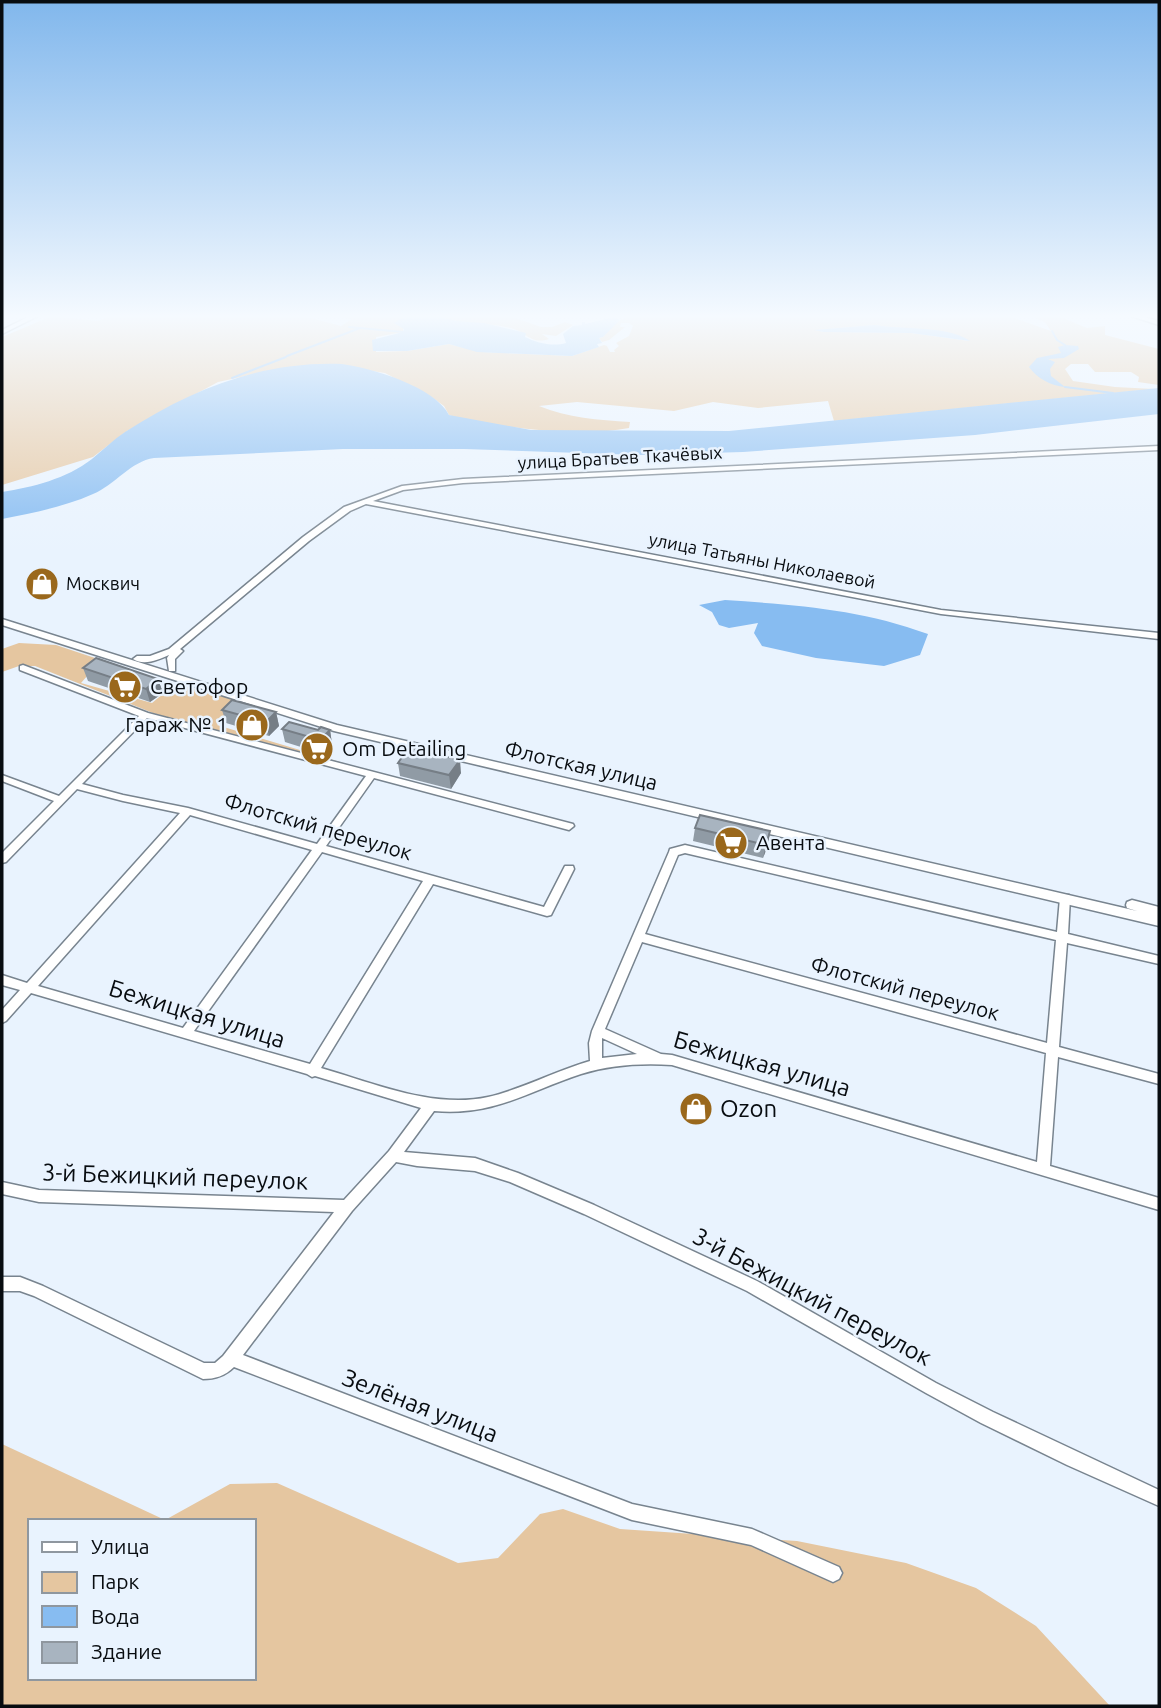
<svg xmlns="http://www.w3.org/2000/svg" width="1161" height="1708" viewBox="0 0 1161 1708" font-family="Ubuntu,sans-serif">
<rect width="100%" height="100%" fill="#e9f3fe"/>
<g fill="#e5c6a0" fill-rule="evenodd">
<path d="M52 316 98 321 109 316H303L341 326 352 319 328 316H406L403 318V332L376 337V352L407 351 449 344 482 352 572 356 604 345 607 346 610 352H615L614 350 619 346 616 343 629 336 633 326 629 323H621L620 327H625L609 340 602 342 599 338 603 337 614 324 628 316H1009L1051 331 1045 322 1029 316H1058L1087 328 1105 326V335L1159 349V385L1138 382 1139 377 1131 372H1095L1088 364H1071L1065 369 1073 381 1115 387 1154 389 834 421 828 401 758 408 713 402 674 411 577 402 539 406C568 418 598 420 630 422L629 428C578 438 506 428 455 417L449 415 444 406 433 398 385 373 327 364 268 371 218 382 127 431 93 457 2 485V337ZM875 325C907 331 939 325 969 341L911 333 824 332 816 330Z"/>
<path d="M436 316H510L541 327H552L565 322 573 325 556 336 542 334 549 339C530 345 527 332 511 328 487 322 460 325 436 316Z"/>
<polygon points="19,643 56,645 101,660 81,683 152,703 176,683 242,702 217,725 350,765 348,768 153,713 35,666 19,666 2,672 2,649"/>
<path d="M2 1444 165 1520 230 1484 277 1483 458 1563 498 1558 540 1514 563 1509 620 1529 797 1541 906 1563 976 1588 1036 1626 1110 1706H2ZM30 1521H254V1678H30Z"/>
</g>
<g fill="#87bcf1">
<path d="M406 316H436L456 321 484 323 526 333 525 337C537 343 553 347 566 343L563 334 573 326 582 325V322H585V324L614 317 620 320 603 337 599 338 602 343 597 344 599 347 572 356 477 352 449 344 407 351H373L372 340 403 332 404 329 394 323Z"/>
<path d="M875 325C902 330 948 325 970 341L911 333 824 332 814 330Z"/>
<path d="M1065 345 1078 346 1079 349 1064 358 1048 359 1055 362 1050 369 1051 376 1065 387C1051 386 1037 378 1029 367L1037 358 1061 353 1058 347Z"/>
<path d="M342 364C372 368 435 387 449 415L531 430 729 431 1159 388V414L975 435 743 452 638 455 464 449H343L154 458C131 461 115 485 93 494 64 507 32 513 2 519V492C33 487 66 479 92 459 103 450 113 440 125 432 192 389 261 361 342 364Z"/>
<path d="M725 600C797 605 860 609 928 634L920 655 884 666 816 658 762 646 754 633 758 623 729 628 719 625 712 612 699 605Z"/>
</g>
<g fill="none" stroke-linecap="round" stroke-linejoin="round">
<g stroke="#87bcf1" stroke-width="2">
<polyline points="349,327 403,332"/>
<polyline points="1052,331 1057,340 1065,345"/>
<polyline points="287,356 360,328"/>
<polyline points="232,378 286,357"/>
<polyline points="1065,387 1113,393"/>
</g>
<defs>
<g id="minor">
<polygon points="1131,316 1140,316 1159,321 1159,325"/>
<path d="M1159 446V450L463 483 403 490 373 501 941 610 1159 633V639L941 614 366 504 350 511 309 541 180 649 183 651 175 659V671H169L167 658 169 655C158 660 144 666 133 659L137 656H150L169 649 303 537 344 507 402 486 463 479Z"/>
<path d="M23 665 148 713 573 824 574 826 569 830 374 778 326 846 544 907 565 866H573L574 869 551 915 547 916 433 884 321 1068C374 1083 433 1109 488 1097 523 1089 555 1071 590 1061L589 1043 592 1031 669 852 670 849 685 845 1057 932 1060 898 1061 895H1069L1070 898 1068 934 1159 956V964L1067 943 1059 1047 1159 1074V1084L1058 1057 1050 1166 1159 1198V1210L672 1065C641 1063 610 1065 581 1074 526 1092 495 1116 434 1111L404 1152 475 1158 518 1173 594 1205 757 1281 936 1383 993 1412 1159 1490V1506L1067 1465 981 1423 926 1393 747 1291 584 1214 510 1182 475 1171 417 1166 396 1162 352 1211 243 1355 632 1504 752 1529 839 1567 842 1573 839 1579 833 1582 751 1545 632 1520 234 1367C225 1376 215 1379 203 1379L34 1296 20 1291H2V1277H20L43 1286 204 1363H215L223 1356 334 1212 39 1202 2 1194V1182L39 1190 344 1200 389 1151 421 1108 315 1076 312 1077 307 1074 31 993 6 1021 2 1023V1010L20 990 2 985V975L27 983 180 813 123 801 77 789 6 862 2 863V853L54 801 2 781V775L59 796 139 716 20 670V666ZM147 718 366 776 317 844 188 808 123 795 82 784ZM190 815 312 850 183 1028 38 986ZM322 852 423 881 310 1064 194 1031ZM685 853 1056 940 1047 1043 645 934 678 855ZM642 942 1046 1053 1037 1162 672 1055 661 1054 605 1029ZM602 1038 637 1054 602 1058Z"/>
</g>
<g id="major">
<polygon points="30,316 38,316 2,334 2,330"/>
<polygon points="2,619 337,725 1137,911 1127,908 1126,905 1127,902 1132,900 1159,907 1159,926 334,731 2,625"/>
</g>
</defs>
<use href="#minor" stroke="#78848f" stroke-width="3"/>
<use href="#major" stroke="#78848f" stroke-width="3"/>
<use href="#minor" fill="#fff" fill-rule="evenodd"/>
<use href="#major" fill="#fff" fill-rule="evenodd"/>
</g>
<g fill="#909ba5">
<polygon points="83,668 158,679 163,693 150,702 88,681"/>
<polygon points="222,710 276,712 279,726 269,736 226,723"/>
<polygon points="282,729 330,730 332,744 323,754 285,742"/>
<polygon points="398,763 461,773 451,789 400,776"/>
<polygon points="695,828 768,845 763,858 693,841"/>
</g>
<g fill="#767e86">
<polygon points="158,679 163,693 150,702 146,689"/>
<polygon points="276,712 279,726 269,736 266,722"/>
<polygon points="330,730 332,744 323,754 320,740"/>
<polygon points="460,760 461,773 451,789 449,775"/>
<polygon points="770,831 768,845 763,858 766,845"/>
</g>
<g fill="#a8b4c0" stroke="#767e86" stroke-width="2">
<polygon points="96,658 158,679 146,689 83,668"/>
<polygon points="232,700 276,712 266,722 222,710"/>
<polygon points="289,722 318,730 321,727 330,730 320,740 282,729"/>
<polygon points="409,747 460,760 449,775 398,763"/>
<polygon points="700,815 770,831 766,845 695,828"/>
</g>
<linearGradient id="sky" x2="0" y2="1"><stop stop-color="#81b7ec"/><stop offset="0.57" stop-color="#f5faff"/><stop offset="1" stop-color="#f5faff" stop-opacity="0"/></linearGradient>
<rect width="1161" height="555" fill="url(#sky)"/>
<defs>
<symbol id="shop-disc" viewBox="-11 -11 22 22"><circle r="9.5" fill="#9a681c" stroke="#e9f3fe"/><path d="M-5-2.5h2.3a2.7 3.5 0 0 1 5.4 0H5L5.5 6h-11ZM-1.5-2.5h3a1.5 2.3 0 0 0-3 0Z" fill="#fff"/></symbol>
<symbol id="supermarket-disc" viewBox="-11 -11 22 22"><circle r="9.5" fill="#9a681c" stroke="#e9f3fe"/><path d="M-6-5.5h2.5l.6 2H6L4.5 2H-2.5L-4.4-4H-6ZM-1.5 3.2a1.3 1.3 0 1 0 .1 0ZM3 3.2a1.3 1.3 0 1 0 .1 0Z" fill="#fff"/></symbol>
</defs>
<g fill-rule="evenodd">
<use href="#shop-disc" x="23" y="565" width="38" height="38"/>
<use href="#supermarket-disc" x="106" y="668" width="38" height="38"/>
<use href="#shop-disc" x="233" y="706" width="38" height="38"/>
<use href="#supermarket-disc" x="298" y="730" width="38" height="38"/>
<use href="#supermarket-disc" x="712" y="824" width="38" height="38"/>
<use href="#shop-disc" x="677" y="1090" width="38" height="38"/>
</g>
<g text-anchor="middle" stroke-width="5" stroke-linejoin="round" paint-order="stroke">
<g font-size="18" fill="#080c10" stroke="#e9f3fe">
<text transform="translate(620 458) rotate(-3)" y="6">улица Братьев Ткачёвых</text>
<text transform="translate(762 561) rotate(11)" y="6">улица Татьяны Николаевой</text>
</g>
<g font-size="18" fill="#080c10" stroke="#e9f3fe" text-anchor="start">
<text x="66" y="590">Москвич</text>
</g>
<g font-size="21" fill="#080c10" stroke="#e9f3fe" text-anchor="start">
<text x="150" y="694">Светофор</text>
<text x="228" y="732" text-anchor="end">Гараж № 1</text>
<text x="342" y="756">Om Detailing</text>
<text x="756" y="850">Авента</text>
</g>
<g font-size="21" fill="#080c10" stroke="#e9f3fe">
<text transform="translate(581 766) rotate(13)" y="7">Флотская улица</text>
<text transform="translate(318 827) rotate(16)" y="7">Флотский переулок</text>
<text transform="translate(905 989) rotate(15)" y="7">Флотский переулок</text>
</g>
<g font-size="24" fill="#080c10" stroke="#e9f3fe">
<text transform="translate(197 1014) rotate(17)" y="8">Бежицкая улица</text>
<text transform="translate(762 1064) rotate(16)" y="8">Бежицкая улица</text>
<text transform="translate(175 1177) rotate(2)" y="8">3-й Бежицкий переулок</text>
<text transform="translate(812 1297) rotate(28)" y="8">3-й Бежицкий переулок</text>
<text transform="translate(420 1406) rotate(21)" y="8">Зелёная улица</text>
</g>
<g font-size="24" fill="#080c10" stroke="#e9f3fe" text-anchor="start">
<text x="720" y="1117">Ozon</text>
</g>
</g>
<rect width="1161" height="1708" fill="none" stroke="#080c10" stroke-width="7"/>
<rect x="28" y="1519" width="228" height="161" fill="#e9f3fe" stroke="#8f979f" stroke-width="2"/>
<rect x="42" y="1542" width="35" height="10" fill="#ffffff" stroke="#8f979f" stroke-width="2"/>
<text x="91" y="1554" font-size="21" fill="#080c10">Улица</text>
<rect x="42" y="1572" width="35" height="21" fill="#e5c6a0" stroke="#8f979f" stroke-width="2"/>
<text x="91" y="1589" font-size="21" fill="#080c10">Парк</text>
<rect x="42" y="1606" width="35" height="21" fill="#87bcf1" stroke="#8f979f" stroke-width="2"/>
<text x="91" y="1624" font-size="21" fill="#080c10">Вода</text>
<rect x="42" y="1642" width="35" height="21" fill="#a8b4c0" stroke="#8f979f" stroke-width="2"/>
<text x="91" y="1659" font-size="21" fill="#080c10">Здание</text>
</svg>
